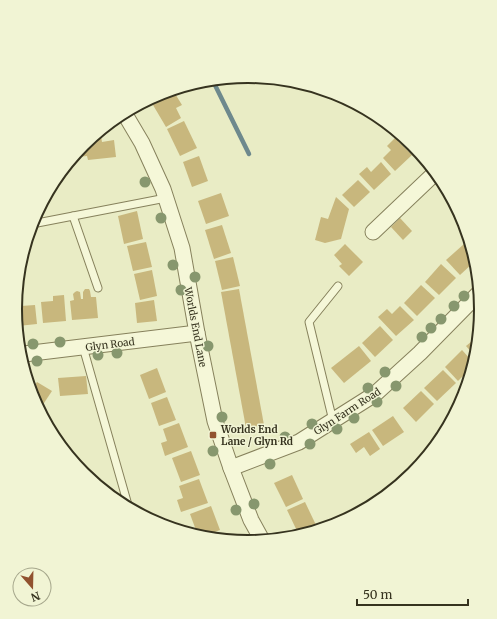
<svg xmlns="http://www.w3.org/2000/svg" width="497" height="619" viewBox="0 0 497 619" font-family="Merriweather,serif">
<rect width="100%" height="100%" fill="#e9ecc5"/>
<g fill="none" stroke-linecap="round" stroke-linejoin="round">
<polyline stroke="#6e898d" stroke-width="4.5" points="214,83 249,154"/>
</g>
<g fill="#c8b77d">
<polygon points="174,92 182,105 176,108 181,118 166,127 153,105"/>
<polygon points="184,121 197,148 180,156 167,129"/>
<polygon points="101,136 102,142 114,140 116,157 88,160 87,156 77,157 77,161 72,162 84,144 94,137"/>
<polygon points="395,138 412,155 395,171 383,158 391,150 387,146"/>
<polygon points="199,156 208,181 192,187 183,162"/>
<polygon points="381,162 391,174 374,190 359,174 367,167 371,172"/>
<polygon points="358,180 370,192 354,207 342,195"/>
<polygon points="221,193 229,216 206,224 198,201"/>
<polygon points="336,197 349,209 341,239 325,243 315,240 321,217 328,219"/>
<polygon points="137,211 143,239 124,244 118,216"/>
<polygon points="400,218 412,231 403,240 391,227"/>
<polygon points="222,225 231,253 214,259 205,230"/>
<polygon points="146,242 152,267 133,271 127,246"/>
<polygon points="345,244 363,262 349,276 339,266 342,264 334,255"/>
<polygon points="464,244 471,252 473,263 460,275 446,260"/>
<polygon points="233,257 240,286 222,290 215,261"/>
<polygon points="441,264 456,278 439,295 425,282"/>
<polygon points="152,270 157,296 140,300 134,274"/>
<polygon points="421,285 435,298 417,316 404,303"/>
<polygon points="85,289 89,289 90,291 91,297 96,297 98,318 72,320 70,301 74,300 73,294 75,292 77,291 80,292 81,299 83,299 83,292"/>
<polygon points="239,289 264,425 246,428 221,292"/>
<polygon points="64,295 66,321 43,323 41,302 53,301 53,296"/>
<polygon points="17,297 20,297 21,306 35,305 37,324 18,326 15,309"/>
<polygon points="154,300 157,321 137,323 135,303"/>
<polygon points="400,306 414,320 396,336 378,317 387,309 392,314"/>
<polygon points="380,326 393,340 375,357 362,343"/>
<polygon points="477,337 473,354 466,346"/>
<polygon points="359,346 371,361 344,383 331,368"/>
<polygon points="462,350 472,361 470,369 458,381 445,367"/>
<polygon points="157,368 166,392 149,399 140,375"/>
<polygon points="443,370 456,383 437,401 424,388"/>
<polygon points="86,376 88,394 60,396 58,378"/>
<polygon points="37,382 52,391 40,409 33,399 31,391"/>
<polygon points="421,391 434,404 416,422 403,408"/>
<polygon points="167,397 176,420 159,426 151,403"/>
<polygon points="393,416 404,432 383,446 372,430"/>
<polygon points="179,423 188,447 165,456 161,443 167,441 163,429"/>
<polygon points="369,432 380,449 370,456 364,447 356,453 350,444"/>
<polygon points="191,451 200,475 181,482 172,458"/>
<polygon points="292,475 303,499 286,507 274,483"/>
<polygon points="199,479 208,503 181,512 177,500 183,498 179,486"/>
<polygon points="305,502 316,525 298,533 287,510"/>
<polygon points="211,506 220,530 207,535 197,533 190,514"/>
</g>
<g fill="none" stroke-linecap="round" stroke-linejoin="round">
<defs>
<g id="service">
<polyline points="73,216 98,288"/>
<polyline points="32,224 166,198"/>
<polyline points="83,347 128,505"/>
<polyline points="333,421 309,322 338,286"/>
</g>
<g id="minor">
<polyline points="126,116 142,143 163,189 182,248 197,333 215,421 231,468 251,520 262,540"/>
<polyline points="373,232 434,174"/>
<polyline points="24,354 197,333"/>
<polyline points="231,468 299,442 375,394 420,353 479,293"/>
</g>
</defs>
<use href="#service" stroke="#86815c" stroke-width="9"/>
<use href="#minor" stroke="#86815c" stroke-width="17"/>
<use href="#service" stroke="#f5f7d8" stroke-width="7"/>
<use href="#minor" stroke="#f5f7d8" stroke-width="15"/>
</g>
<g fill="#87976e">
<circle cx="145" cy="182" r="5.5"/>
<circle cx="161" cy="218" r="5.5"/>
<circle cx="173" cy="265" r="5.5"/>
<circle cx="195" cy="277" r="5.5"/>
<circle cx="181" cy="290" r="5.5"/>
<circle cx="464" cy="296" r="5.5"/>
<circle cx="454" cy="306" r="5.5"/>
<circle cx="441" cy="319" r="5.5"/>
<circle cx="431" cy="328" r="5.5"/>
<circle cx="422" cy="337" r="5.5"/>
<circle cx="60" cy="342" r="5.5"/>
<circle cx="33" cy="344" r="5.5"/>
<circle cx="208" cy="346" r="5.5"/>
<circle cx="117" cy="353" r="5.5"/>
<circle cx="98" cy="355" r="5.5"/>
<circle cx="37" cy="361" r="5.5"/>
<circle cx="385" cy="372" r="5.5"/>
<circle cx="396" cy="386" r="5.5"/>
<circle cx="368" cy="388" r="5.5"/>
<circle cx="377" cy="402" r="5.5"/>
<circle cx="222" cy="417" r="5.5"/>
<circle cx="354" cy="418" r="5.5"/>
<circle cx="312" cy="424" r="5.5"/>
<circle cx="337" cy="429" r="5.5"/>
<circle cx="285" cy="437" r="5.5"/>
<circle cx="310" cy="444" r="5.5"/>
<circle cx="213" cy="451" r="5.5"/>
<circle cx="270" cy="464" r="5.5"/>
<circle cx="254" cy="504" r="5.5"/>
<circle cx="236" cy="510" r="5.5"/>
</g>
<rect fill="#91522f" stroke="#f1f4d4" stroke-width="1.5" x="209" y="431" width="8" height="8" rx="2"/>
<g text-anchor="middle" stroke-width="3" stroke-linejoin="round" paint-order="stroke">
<g font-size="10" fill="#36331f" stroke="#f1f4d4">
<text transform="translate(196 327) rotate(79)" y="4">Worlds End Lane</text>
<text transform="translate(110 344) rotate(-7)" y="4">Glyn Road</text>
<text transform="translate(347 411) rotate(-33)" y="4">Glyn Farm Road</text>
</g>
<g font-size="10" font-weight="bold" fill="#36331f" stroke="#f1f4d4" text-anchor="start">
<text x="221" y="433">Worlds End<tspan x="221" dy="12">Lane / Glyn Rd</tspan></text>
</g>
</g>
<path d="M0 0H497V619H0ZM22 309a226 226 0 1 1 452 0a226 226 0 1 1-452 0Z" fill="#f1f4d4" fill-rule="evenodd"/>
<path fill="none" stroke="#36331f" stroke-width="2" d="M22 309a226 226 0 1 1 452 0a226 226 0 1 1-452 0Z"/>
<g transform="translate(32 587) rotate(160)"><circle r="19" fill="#f1f4d4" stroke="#a6a78c"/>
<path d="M0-3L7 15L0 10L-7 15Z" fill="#91522f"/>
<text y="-6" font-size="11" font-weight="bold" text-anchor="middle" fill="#36331f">N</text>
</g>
<path d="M357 599v6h111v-6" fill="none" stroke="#36331f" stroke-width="2"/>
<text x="363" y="599" font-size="12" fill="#36331f" stroke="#f1f4d4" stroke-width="3" paint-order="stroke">50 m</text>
</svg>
